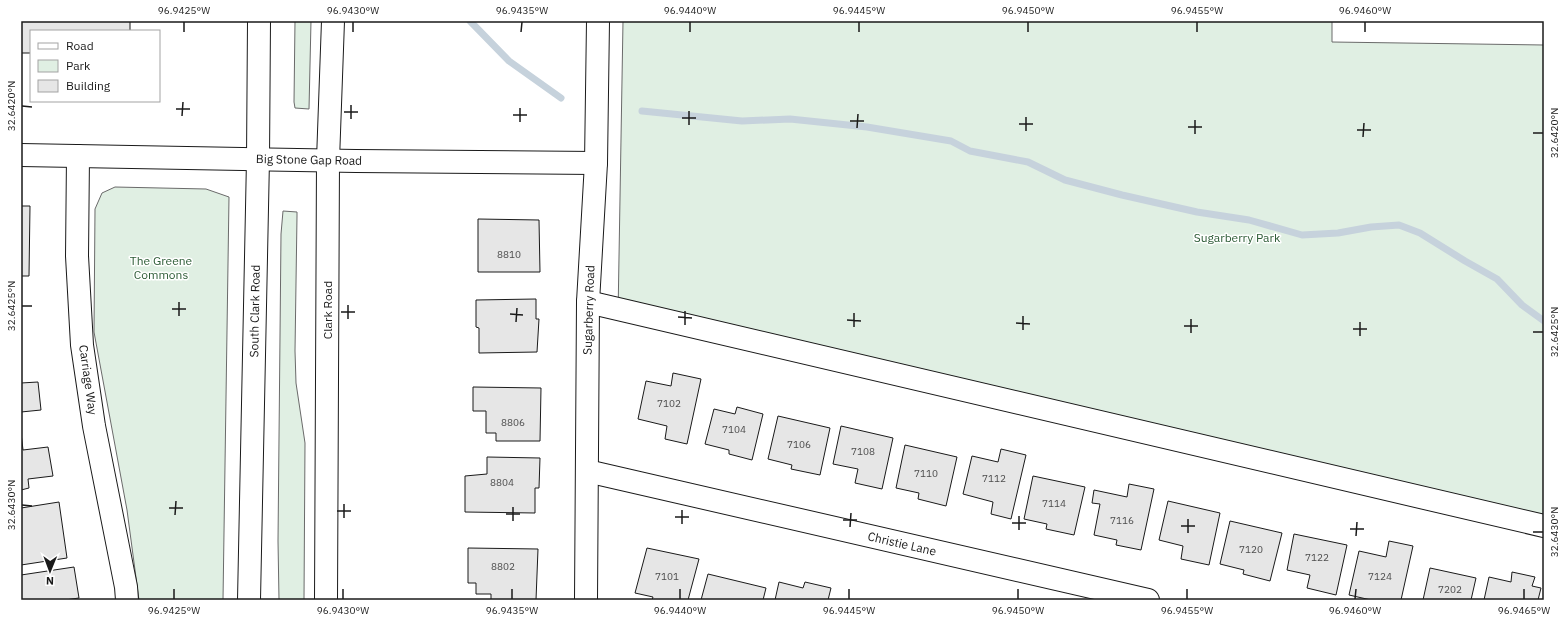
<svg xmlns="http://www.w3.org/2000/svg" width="1565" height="621" viewBox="0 0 1565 621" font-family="'IBM Plex Sans',sans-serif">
<rect width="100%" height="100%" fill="#fff"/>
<g fill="#e0efe3" stroke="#6a6a6a">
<polygon points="295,21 311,21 309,109 295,108 294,102"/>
<polygon points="623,21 1332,21 1332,42 1544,45 1544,533 618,316"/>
<polygon points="115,187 206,189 229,197 223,600 139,600 127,510 94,332 95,209 102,193"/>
<polygon points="283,211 297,212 297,216 295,351 296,383 305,443 304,600 279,600 278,541 281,234"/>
</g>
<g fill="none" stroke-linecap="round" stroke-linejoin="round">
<g stroke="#c6d2dc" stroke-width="7">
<polyline points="470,21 509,61 561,98"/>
<polyline points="642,111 742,121 790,119 867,127 951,141 970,151 1028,162 1065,180 1122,195 1197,212 1249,220 1302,235 1338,233 1371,227 1399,225 1420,233 1465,261 1497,279 1522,305 1544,321"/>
</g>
</g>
<g fill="#e6e6e6" stroke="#1a1a1a">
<polygon points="21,21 130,21 130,31 31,31 31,53 21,53"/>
<polygon points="21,206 30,206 29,276 21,276"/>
<polygon points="478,219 539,220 540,272 478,272"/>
<polygon points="536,299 536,319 539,319 537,352 479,353 479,328 476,327 476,300"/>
<polygon points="673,373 701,379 687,444 665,439 667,426 638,419 646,381 671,386"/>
<polygon points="38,382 41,410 21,412 21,383"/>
<polygon points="473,387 541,388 540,441 496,441 496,433 486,433 486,411 473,411"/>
<polygon points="737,407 763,414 752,460 729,454 729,450 705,444 714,409 735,414"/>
<polygon points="778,416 830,428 820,475 791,469 792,465 768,459"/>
<polygon points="841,426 893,438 882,489 855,483 858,469 833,464"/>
<polygon points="21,433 23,450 48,447 53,476 28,479 29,488 21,490"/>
<polygon points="905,445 957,457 946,506 918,499 919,493 896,488"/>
<polygon points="1001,449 1026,455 1011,519 991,514 993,502 963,494 972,456 998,462"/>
<polygon points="487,457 540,458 539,488 535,488 535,513 465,512 465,476 487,474"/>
<polygon points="1033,476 1085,487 1074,535 1046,529 1047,524 1024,519"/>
<polygon points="1129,484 1154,489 1141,550 1116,545 1117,540 1094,535 1100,504 1092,503 1094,490 1127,497"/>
<polygon points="1168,501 1220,513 1209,565 1181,559 1183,546 1159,540"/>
<polygon points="59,502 67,558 21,565 21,508"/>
<polygon points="1230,521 1282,533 1270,581 1243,574 1244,570 1220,564"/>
<polygon points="1294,534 1347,545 1336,595 1307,588 1310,575 1287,570"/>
<polygon points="1389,541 1413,546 1401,600 1371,600 1349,595 1359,551 1386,557"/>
<polygon points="468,548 538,549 536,600 491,600 491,594 476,594 476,583 468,583"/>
<polygon points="647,548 699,559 688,600 652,600 653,597 635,593"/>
<polygon points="74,567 79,598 65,600 21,600 21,575"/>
<polygon points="1430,568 1476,578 1471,600 1423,600"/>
<polygon points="1512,572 1535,577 1532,586 1541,588 1538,600 1484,600 1489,577 1511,582"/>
<polygon points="708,574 766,588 763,600 701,600"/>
<polygon points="779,582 803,588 805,582 831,588 828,600 775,600"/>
</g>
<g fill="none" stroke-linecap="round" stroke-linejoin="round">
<defs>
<g id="minor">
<polyline points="21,155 356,161 596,163"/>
<polyline points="78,156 77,256 82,345 94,426 126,587 127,600"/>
<polyline points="588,302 1544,526"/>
<polyline points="587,471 1148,600"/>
<polyline points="586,600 588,302 596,163 598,21"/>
</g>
<g id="major">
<polyline points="249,600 258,159 259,21"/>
<polyline points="326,600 328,160 333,21"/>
</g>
</defs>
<use href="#minor" stroke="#1a1a1a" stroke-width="24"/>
<use href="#major" stroke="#1a1a1a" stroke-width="24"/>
<use href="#minor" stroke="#fff" stroke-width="22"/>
<use href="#major" stroke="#fff" stroke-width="22"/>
</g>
<path fill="none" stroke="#1a1a1a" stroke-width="1.5" d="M184 32V22M353 32V22M521 32 522 22M690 32V22M859 32V22M1028 32V22M1197 32V22M1365 32V22M22 106 32 107M176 109H190M344 112H358M513 115H527M182 116 183 102M682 118H696M351 119V105M850 121H864M520 122V108M1019 124H1033M689 125V111M1188 127H1202M857 128 858 114M1357 130H1371M1026 131V117M1533 133H1543M1195 134V120M1363 137 1364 123M22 306H32M172 309H186M341 312H355M510 314 523 315M179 316V302M678 317 692 318M348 319V305M847 320 861 321M516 322 517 308M1016 323 1030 324M685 325V311M1184 326H1198M854 327V313M1353 329H1367M1023 330V316M1533 332H1543M1191 333V319M1360 336V322M22 505 32 506M169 508H183M337 511H351M506 514H520M175 515 176 501M675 517H689M344 518V504M843 520H857M513 521V507M1012 523H1026M682 524V510M1181 526H1195M850 527 851 513M1350 529H1364M1019 530V516M1533 532H1543M1188 533V519M1356 536 1357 522M174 599V589M343 599V589M512 599V589M680 599V589M849 599V589M1018 599V589M1187 599V589M1355 599 1356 589M1524 599V589"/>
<g text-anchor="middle" stroke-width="3" stroke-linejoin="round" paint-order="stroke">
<g font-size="10" fill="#4d4d4d">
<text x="509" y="258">8810</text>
<text x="669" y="407">7102</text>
<text x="513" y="426">8806</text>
<text x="734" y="433">7104</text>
<text x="799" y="448">7106</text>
<text x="863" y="455">7108</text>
<text x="926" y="477">7110</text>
<text x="994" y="482">7112</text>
<text x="502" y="486">8804</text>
<text x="1054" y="507">7114</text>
<text x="1122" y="524">7116</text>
<text x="1251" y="553">7120</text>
<text x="1317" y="561">7122</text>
<text x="503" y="570">8802</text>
<text x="667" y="580">7101</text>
<text x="1380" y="580">7124</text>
<text x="1450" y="593">7202</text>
</g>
<g font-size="12" fill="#1a1a1a" stroke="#fff">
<text transform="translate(309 160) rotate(1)" y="4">Big Stone Gap Road</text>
<text transform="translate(328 310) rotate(-90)" y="4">Clark Road</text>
<text transform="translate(589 310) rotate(-88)" y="4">Sugarberry Road</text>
<text transform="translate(255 311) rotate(-89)" y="4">South Clark Road</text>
<text transform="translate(88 380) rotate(82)" y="4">Carriage Way</text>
<text transform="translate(902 544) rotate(13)" y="4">Christie Lane</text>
</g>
<g font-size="12" fill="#2b5a34" stroke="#fff">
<text x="1237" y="242">Sugarberry Park</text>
<text x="161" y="265">The Greene<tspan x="161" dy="14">Commons</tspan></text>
</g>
</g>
<rect width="1565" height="621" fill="none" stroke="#ffffff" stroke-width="44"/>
<rect x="30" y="30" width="130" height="72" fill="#ffffff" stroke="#a3a3a3"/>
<rect x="38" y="43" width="20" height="6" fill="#ffffff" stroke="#a3a3a3"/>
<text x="66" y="50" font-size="12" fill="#1a1a1a">Road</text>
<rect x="38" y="60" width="20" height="12" fill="#e0efe3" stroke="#a3a3a3"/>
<text x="66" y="70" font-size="12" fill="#1a1a1a">Park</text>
<rect x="38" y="80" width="20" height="12" fill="#e6e6e6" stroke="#a3a3a3"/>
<text x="66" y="90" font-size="12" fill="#1a1a1a">Building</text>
<g transform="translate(50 571) rotate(181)" stroke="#ffffff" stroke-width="3" paint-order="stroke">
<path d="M0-3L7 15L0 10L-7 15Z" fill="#1a1a1a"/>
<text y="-6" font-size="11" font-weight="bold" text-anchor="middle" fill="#1a1a1a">N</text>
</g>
<rect x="22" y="22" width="1521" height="577" fill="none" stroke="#1a1a1a" stroke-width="1.5"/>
<g font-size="10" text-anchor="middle" fill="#1a1a1a">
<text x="184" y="14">96.9425°W</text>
<text x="353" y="14">96.9430°W</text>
<text x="522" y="14">96.9435°W</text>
<text x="690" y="14">96.9440°W</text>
<text x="859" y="14">96.9445°W</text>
<text x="1028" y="14">96.9450°W</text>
<text x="1197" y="14">96.9455°W</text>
<text x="1365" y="14">96.9460°W</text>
<text transform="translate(11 106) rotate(-90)" y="4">32.6420°N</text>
<text transform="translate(1554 133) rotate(-90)" y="4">32.6420°N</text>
<text transform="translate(11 306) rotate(-90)" y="4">32.6425°N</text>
<text transform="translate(1554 332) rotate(-90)" y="4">32.6425°N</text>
<text transform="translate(11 505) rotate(-90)" y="4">32.6430°N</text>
<text transform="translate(1554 532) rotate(-90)" y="4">32.6430°N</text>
<text x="174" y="614">96.9425°W</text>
<text x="343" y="614">96.9430°W</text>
<text x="512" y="614">96.9435°W</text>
<text x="680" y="614">96.9440°W</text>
<text x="849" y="614">96.9445°W</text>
<text x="1018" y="614">96.9450°W</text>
<text x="1187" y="614">96.9455°W</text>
<text x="1355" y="614">96.9460°W</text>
<text x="1524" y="614">96.9465°W</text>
</g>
</svg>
